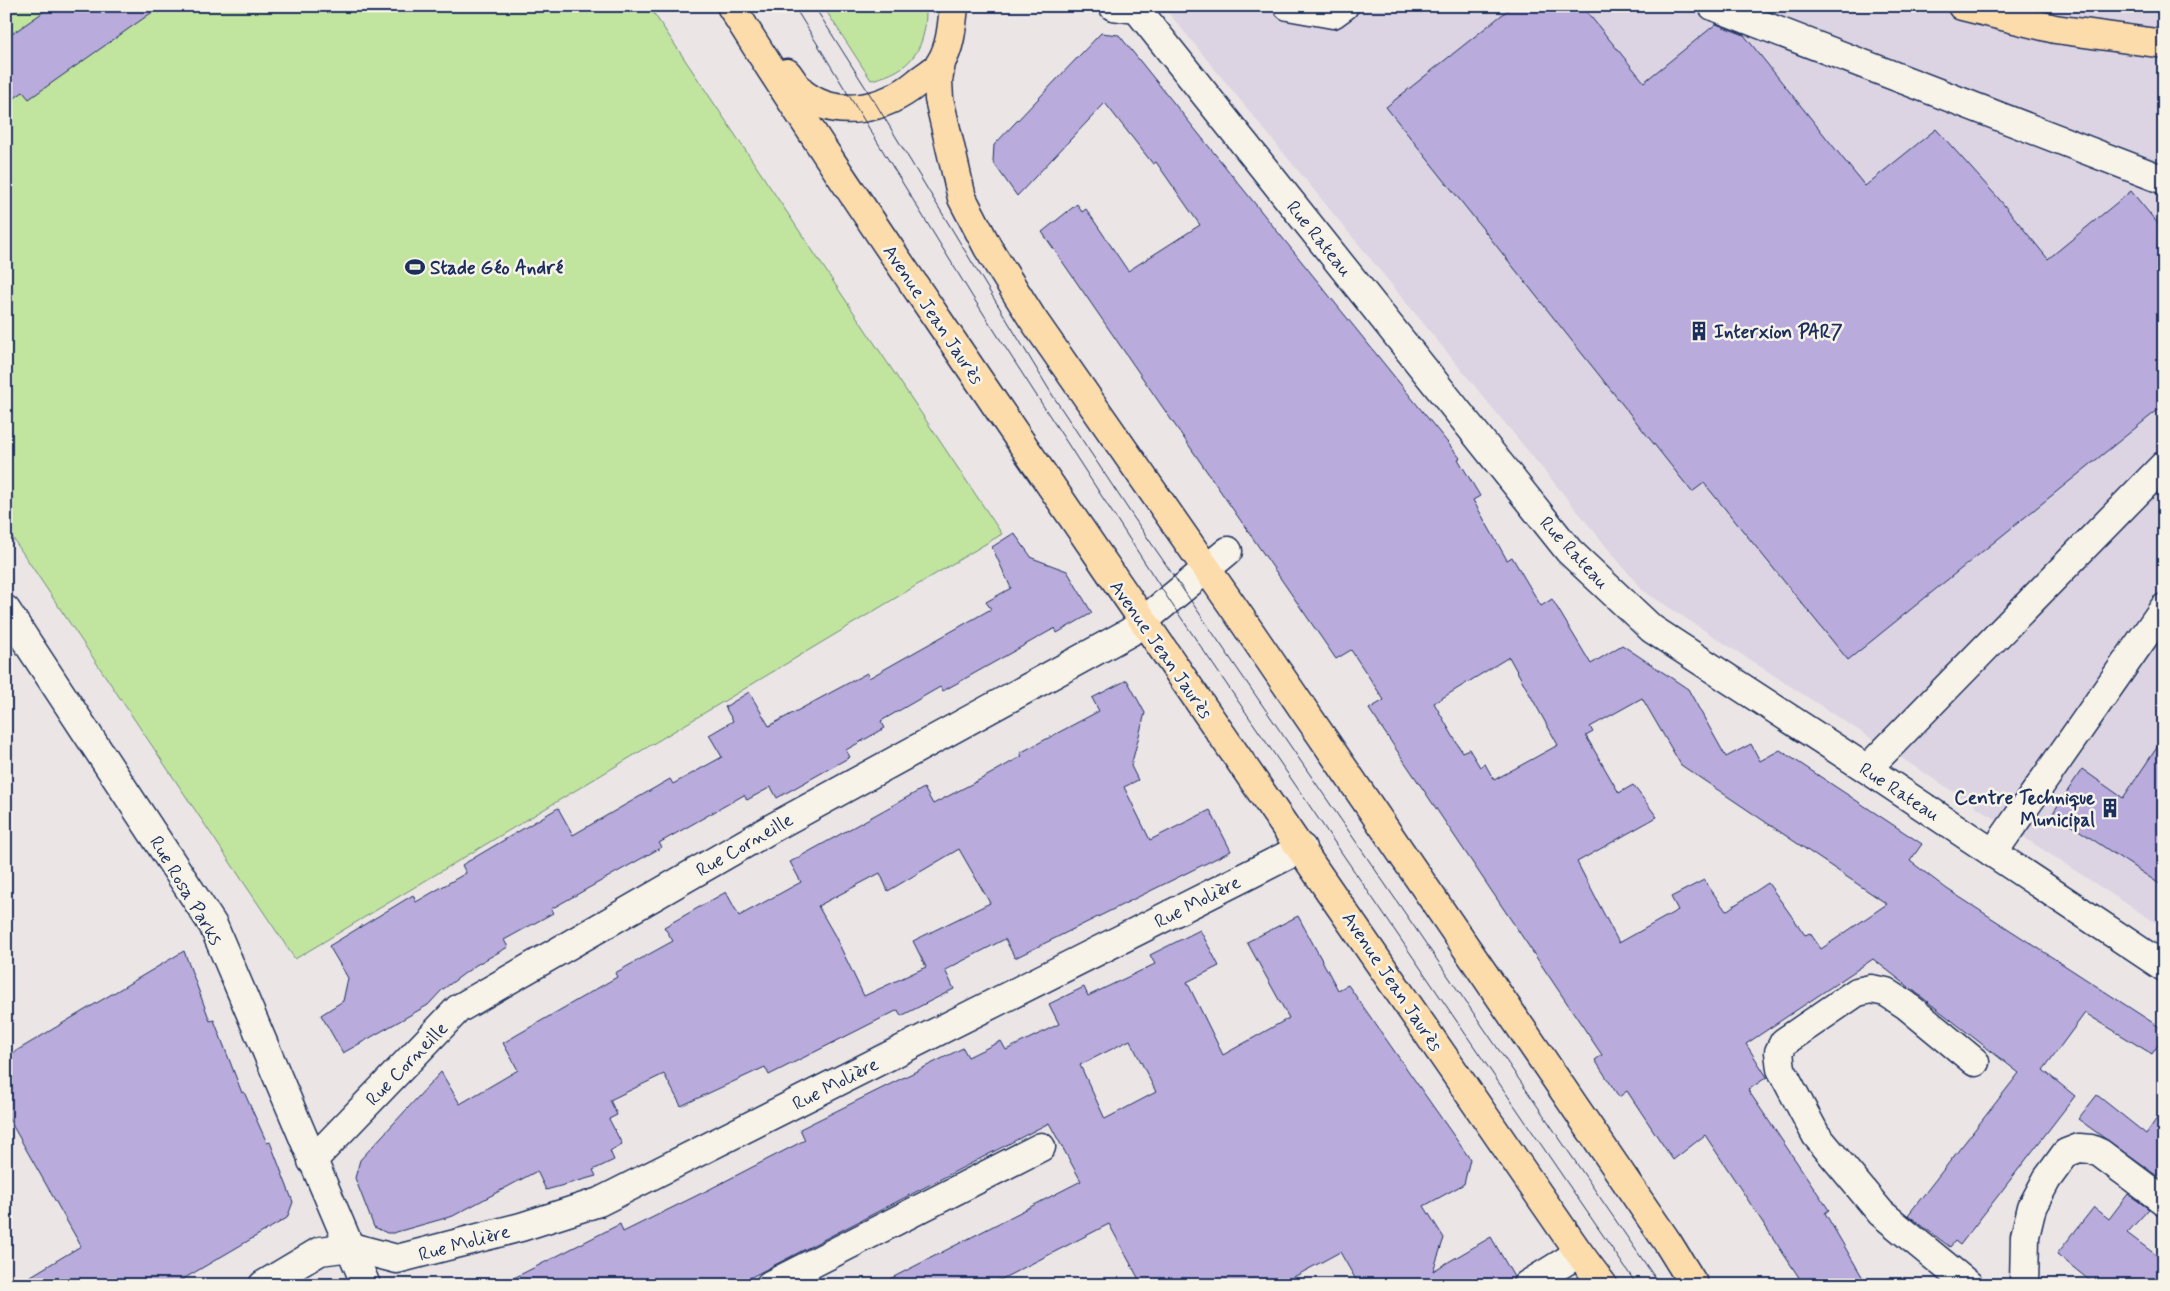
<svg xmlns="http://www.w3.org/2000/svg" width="2170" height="1291" viewBox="0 0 2170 1291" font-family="Mynerve,sans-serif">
<rect width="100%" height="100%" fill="#ebe5e6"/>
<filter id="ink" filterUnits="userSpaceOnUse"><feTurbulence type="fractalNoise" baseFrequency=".02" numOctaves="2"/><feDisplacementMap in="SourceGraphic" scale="10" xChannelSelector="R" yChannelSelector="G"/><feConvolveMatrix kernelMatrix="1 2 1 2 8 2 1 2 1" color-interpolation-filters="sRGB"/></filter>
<g filter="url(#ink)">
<polygon fill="#dcd4e3" points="1163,6 2164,6 2164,928 1642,590"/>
<g fill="#c1e49e" stroke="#6e8a7e">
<polygon points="6,6 649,6 1002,534 295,959 6,528"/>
<path d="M823 6H926C927 48 912 71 871 80Z"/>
</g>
<g fill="#b9abdc" stroke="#1b2f5e" fill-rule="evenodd">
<polygon points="52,6 161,6 29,99 23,92 6,104 6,38"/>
<polygon points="1513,6 1582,6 1644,82 1716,24 1744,35 1865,186 1936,129 1999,199 2048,259 2131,191 2164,231 2164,405 1848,660 1704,483 1692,492 1386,107"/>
<path d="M1101 33 1119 35 1460 458 1458 459 1480 496 1473 500 1507 560 1512 557 1541 606 1552 599 1591 664 1622 645 1688 689 1726 757 1751 744 1760 761 1780 750 1922 844 1910 861 1947 889 2164 1030V1036L2152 1054 2085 1013 2043 1070 2075 1096 1960 1245 1955 1241 1950 1247 1908 1215 2019 1073 1873 959 1746 1044 1767 1077 1748 1090 1829 1210 1825 1213 1867 1285H1804L1705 1135 1673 1160 1627 1091 1619 1097 1595 1060 1602 1055 1369 709 1384 700 1351 650 1336 659 1042 232 1077 204 1082 212 1086 209 1128 271 1200 225 1156 162 1153 164 1105 103 1017 196 993 162 994 145ZM1509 657 1558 745 1494 780 1485 764 1480 767 1469 749 1462 752 1434 703ZM1642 698 1681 765 1887 904 1821 949 1810 933 1805 935 1768 883 1726 911 1704 880 1671 897 1678 910 1619 943 1577 862 1657 817 1633 785 1619 793 1586 736 1593 732 1590 727Z"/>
<polygon points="1014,533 1032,558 1067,571 1092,613 1057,633 1055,628 943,691 940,687 881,721 885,728 846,750 850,757 777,798 771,787 747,800 744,795 659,843 662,847 551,909 553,913 504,940 508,947 476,965 442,990 428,1005 343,1053 321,1015 343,1001 348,978 329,946 413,895 416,902 466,873 462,865 558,808 573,835 670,779 673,784 722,757 709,735 733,721 725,707 749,692 769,726 867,673 869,678 991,609 986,602 1011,588 992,547"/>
<path d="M1127 680 1145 713 1131 766 1138 780 1124 787 1150 840 1210 810 1231 851 1015 958 1005 939 945 970 954 989 901 1016 898 1010 769 1075 765 1067 681 1106 664 1074 610 1100 617 1115 609 1119 622 1144 610 1151 614 1160 593 1170 596 1176 546 1190 537 1171 453 1216 393 1233H387L374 1227 355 1178 360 1160 441 1072 460 1104 518 1070 503 1043 617 977 615 973 673 941 664 927 726 892 739 916 801 882 790 862 924 788 933 804 985 777 1022 756 1020 753 1099 711 1092 698ZM959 849 990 903 913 941 926 967 864 996 835 936 818 906 880 873 888 891Z"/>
<polygon points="2164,737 2164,887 2053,813 2082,769 2123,798"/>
<path d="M1298 916 1338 990 1348 985 1470 1159 1464 1184 1424 1206 1444 1238 1433 1271 1491 1237 1514 1277 1511 1285H1359L1340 1252 1279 1285H1142L1109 1224 990 1285H878L1081 1181 1049 1123 736 1285H500L620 1224 623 1232 708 1190 805 1140 800 1129 963 1048 968 1057 1001 1041 1006 1050 1059 1024 1049 1004 1084 987 1088 996 1155 964 1150 955 1200 930 1219 966 1187 982 1223 1055 1289 1018 1247 942ZM1130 1040 1156 1092 1105 1119 1080 1065Z"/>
<polygon points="184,951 210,1021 214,1020 242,1093 244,1092 267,1143 270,1142 293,1202 287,1218 173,1285 16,1285 81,1246 6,1114 6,1057"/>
<polygon points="2097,1095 2146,1134 2164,1108 2164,1181 2078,1119"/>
<polygon points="2128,1194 2149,1209 2127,1233 2164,1261 2164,1285 2095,1285 2057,1254 2094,1207 2109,1219"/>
</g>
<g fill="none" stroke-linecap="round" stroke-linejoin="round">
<defs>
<g id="minor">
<polyline points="1113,6 1137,9 1569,551 1652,629 1867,769 2164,967"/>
<polyline points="1288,6 1333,14 1344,6"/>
<polyline points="1713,6 2164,180"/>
<polyline points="6,610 213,925 366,1285"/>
<polyline points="1867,769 2164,465"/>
<polyline points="1993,853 2164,608"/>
<polyline points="312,1161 458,1009 774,827 1130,632 1228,551"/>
<polyline points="263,1285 320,1251 351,1247 397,1259 521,1227 599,1202 1302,848"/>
<polyline points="770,1285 1041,1147"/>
<polyline points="1527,1285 1579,1253"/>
<polyline points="1969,1285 1881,1213 1816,1135 1781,1069 1779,1052 1784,1042 1857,992 1871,989 1886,992 1906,1005 1975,1062"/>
<polyline points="2024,1285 2025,1236 2032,1207 2047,1179 2066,1153 2079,1148 2091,1149 2100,1153 2164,1201"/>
</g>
<g id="major">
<path d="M731 6C815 141 906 272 995 404 1188 688 1385 969 1579 1253L1603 1285"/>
<polyline points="941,63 938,81 939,99 962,198 988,248 1032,318 1234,608 1668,1243 1694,1285"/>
<path d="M787 73C792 79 796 87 801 92 836 121 886 109 918 82 925 76 937 70 941 62 951 46 952 24 954 6"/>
</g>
<polyline id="highway" points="1962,6 2055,29 2164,44"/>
</defs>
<use href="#minor" stroke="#1b2f5e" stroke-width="31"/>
<use href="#major" stroke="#1b2f5e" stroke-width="31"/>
<use href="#highway" stroke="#1b2f5e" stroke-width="31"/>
<use href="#minor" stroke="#f7f3e8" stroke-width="28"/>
<use href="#major" stroke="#fddcac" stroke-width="28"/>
<use href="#highway" stroke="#fddcac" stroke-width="28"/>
<g stroke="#1b2f5e" stroke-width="1">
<polyline points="794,6 972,296 1169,600 1637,1285"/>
<polyline points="814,6 876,104 1053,396 1134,518 1660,1285"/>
</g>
</g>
</g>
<defs>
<symbol id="stadium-bare" viewBox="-9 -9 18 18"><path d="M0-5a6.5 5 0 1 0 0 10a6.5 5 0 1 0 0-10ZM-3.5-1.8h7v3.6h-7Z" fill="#1b2f5e" stroke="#f7f3e8" stroke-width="2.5" paint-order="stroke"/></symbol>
<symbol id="building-bare" viewBox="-9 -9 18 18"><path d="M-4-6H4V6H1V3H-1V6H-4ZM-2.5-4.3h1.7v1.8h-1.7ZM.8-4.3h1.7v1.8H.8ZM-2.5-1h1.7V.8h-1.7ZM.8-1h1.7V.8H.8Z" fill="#1b2f5e" stroke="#f7f3e8" stroke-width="2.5" paint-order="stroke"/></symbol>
</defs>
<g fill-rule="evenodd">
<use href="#stadium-bare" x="401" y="253" width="28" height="28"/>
<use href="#building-bare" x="1685" y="317" width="28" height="28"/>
<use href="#building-bare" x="2096" y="794" width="28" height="28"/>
</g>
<g text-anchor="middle" stroke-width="5" stroke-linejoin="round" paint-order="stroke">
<g font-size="19" fill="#1b2f5e" stroke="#f7f3e8">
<text transform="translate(1320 238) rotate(51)" y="7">Rue Rateau</text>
<text transform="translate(934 314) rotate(56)" y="7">Avenue Jean Jaurès</text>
<text transform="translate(1575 552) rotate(47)" y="7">Rue Rateau</text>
<text transform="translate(1162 649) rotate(55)" y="7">Avenue Jean Jaurès</text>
<text transform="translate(1900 791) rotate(33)" y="7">Rue Rateau</text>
<text transform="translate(744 844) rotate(-30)" y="7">Rue Corneille</text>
<text transform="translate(187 890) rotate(59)" y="7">Rue Rosa Parks</text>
<text transform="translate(1197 901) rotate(-27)" y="7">Rue Molière</text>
<text transform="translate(1393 981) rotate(56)" y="7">Avenue Jean Jaurès</text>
<text transform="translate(406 1063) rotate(-46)" y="7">Rue Corneille</text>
<text transform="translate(835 1083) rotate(-27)" y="7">Rue Molière</text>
<text transform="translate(464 1242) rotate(-15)" y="7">Rue Molière</text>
</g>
<g font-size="19" font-weight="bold" fill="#1b2f5e" stroke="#f7f3e8" text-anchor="start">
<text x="430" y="274">Stade Géo André</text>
<text x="1714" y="338">Interxion PAR7</text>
<text x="2095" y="804" text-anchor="end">Centre Technique<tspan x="2095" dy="22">Municipal</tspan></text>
</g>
</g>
<rect width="2170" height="1291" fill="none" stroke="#f7f3e8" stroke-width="25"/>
<rect x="12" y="12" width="2145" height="1266" fill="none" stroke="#1b2f5e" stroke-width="2" filter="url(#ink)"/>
</svg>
